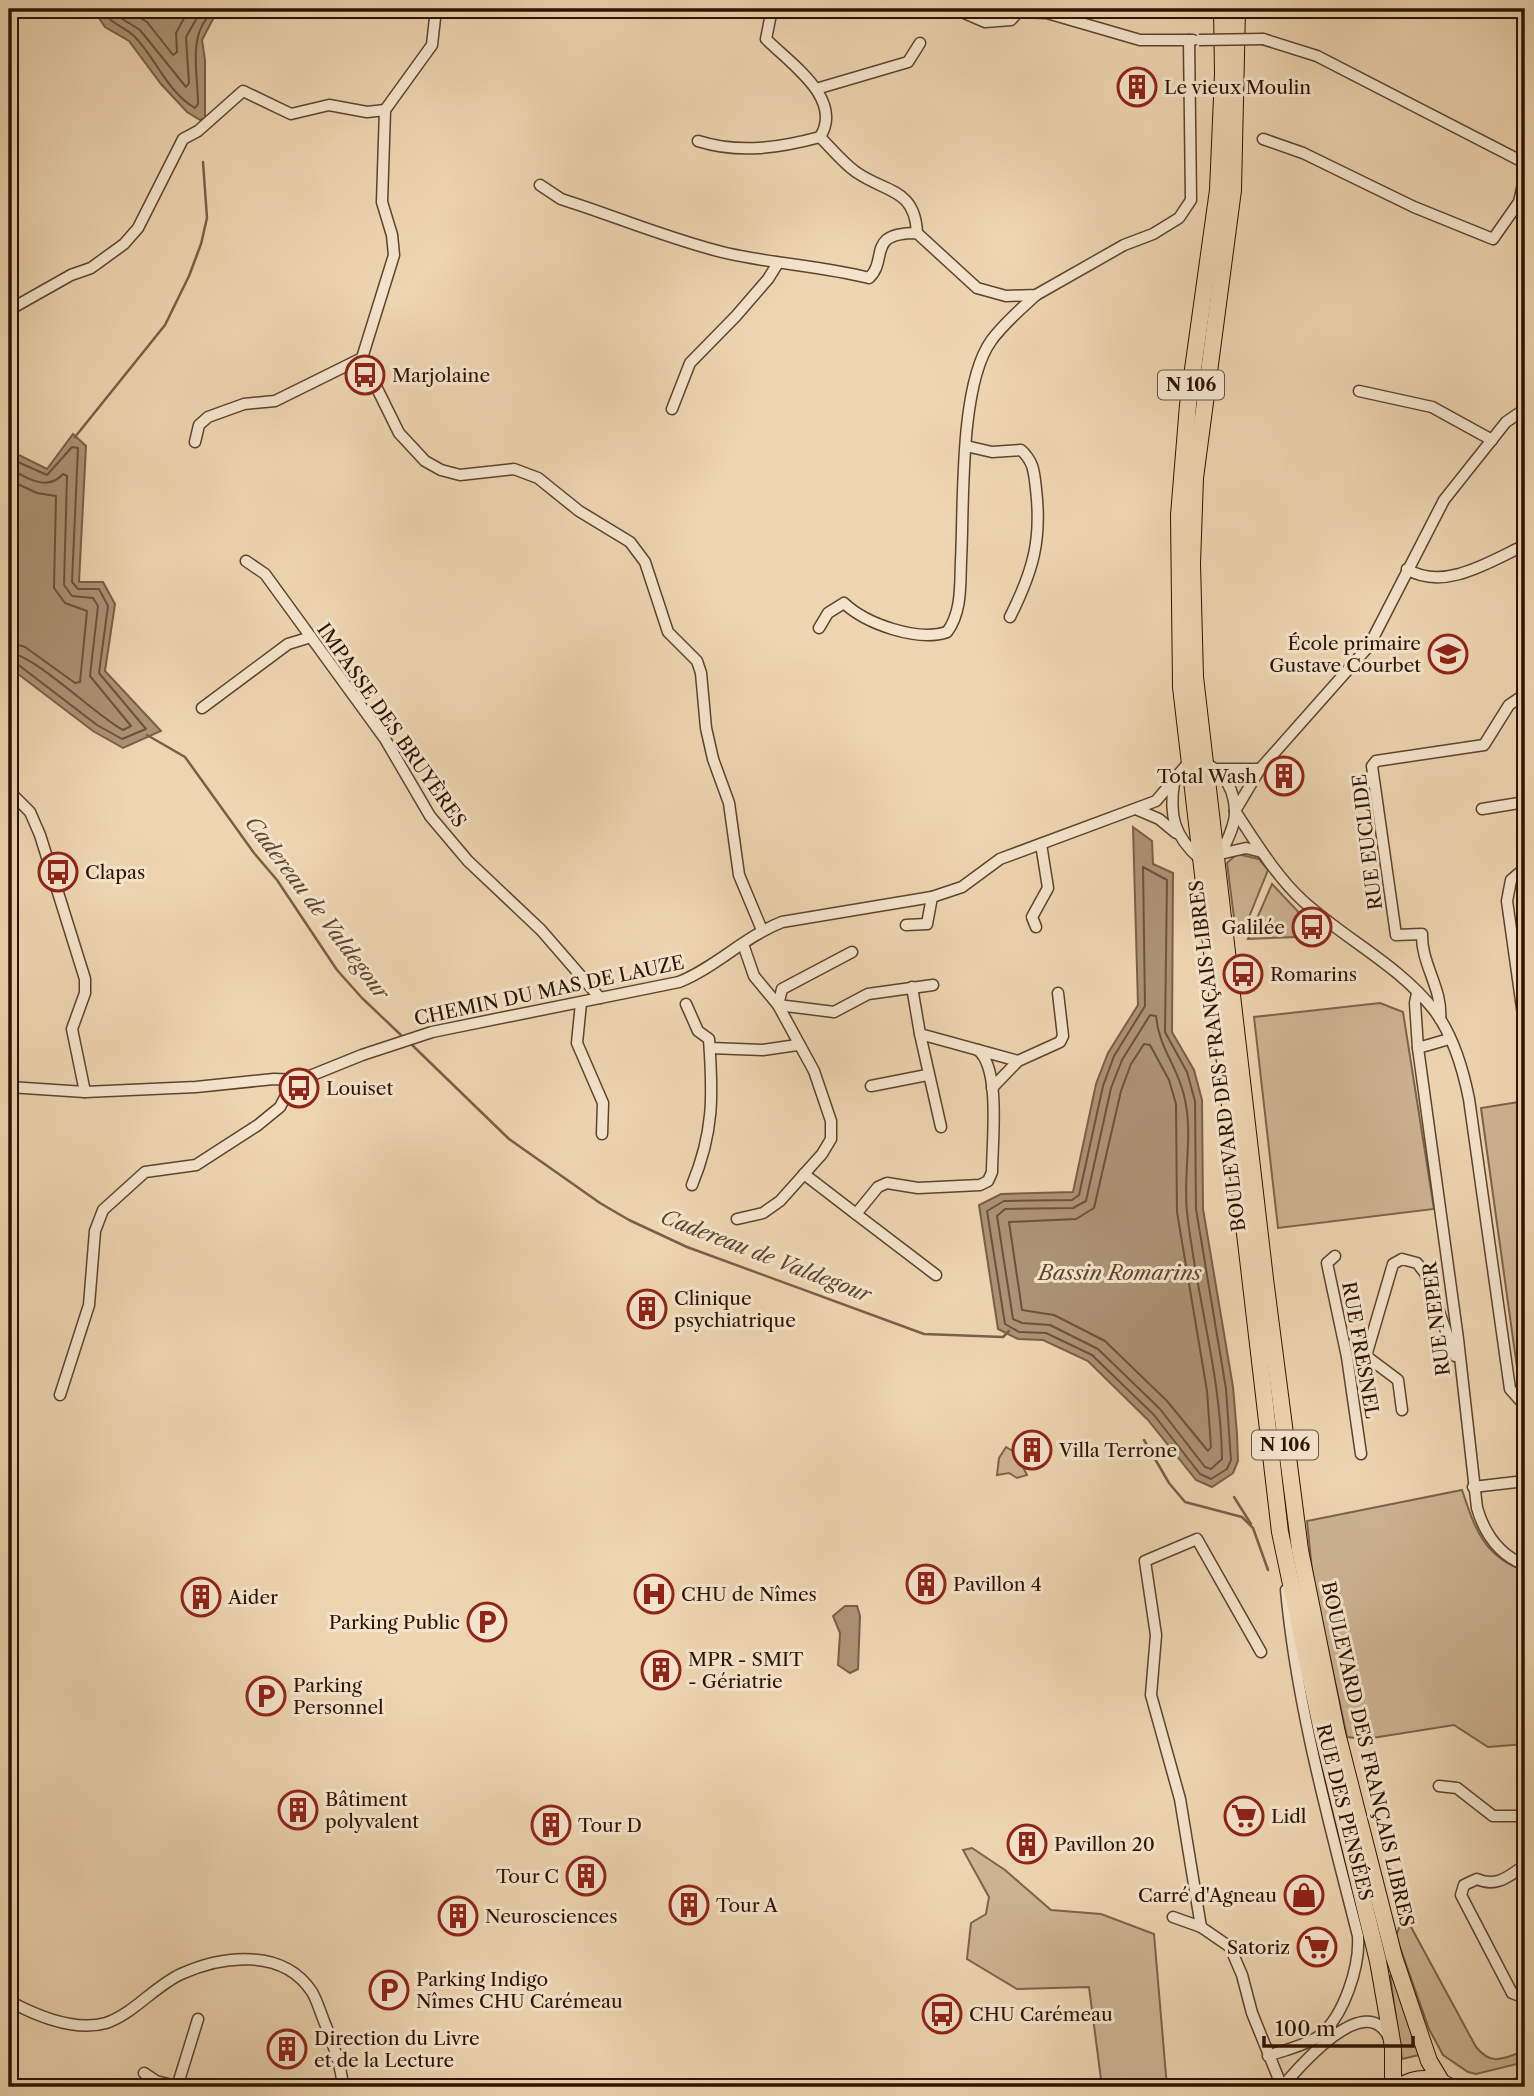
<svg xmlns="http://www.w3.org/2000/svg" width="1534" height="2096" viewBox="0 0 1534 2096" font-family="'Libre Caslon Text',serif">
<rect width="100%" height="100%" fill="#eed5b1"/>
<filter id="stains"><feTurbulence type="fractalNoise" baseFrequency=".00286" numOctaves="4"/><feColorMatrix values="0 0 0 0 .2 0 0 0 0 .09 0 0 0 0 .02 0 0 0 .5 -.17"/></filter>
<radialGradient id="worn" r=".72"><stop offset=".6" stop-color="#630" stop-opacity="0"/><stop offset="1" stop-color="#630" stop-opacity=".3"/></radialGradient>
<g fill="#cdb493" stroke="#7c634a" stroke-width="2">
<polygon points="1237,854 1259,859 1268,870 1247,922 1235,926 1227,863"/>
<polygon points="1272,884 1321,936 1248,939"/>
<polygon points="1380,1003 1403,1012 1434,1209 1278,1228 1254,1017"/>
<polygon points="1525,1101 1525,1390 1518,1375 1481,1108"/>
<polygon points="1006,1447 1016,1453 1027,1475 1017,1478 1009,1473 997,1475 999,1458"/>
<path d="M1462 1490C1475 1529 1484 1557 1525 1571V1744L1488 1747 1454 1725 1366 1739 1347 1737 1313 1580 1307 1521Z"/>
<polygon points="972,1848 1005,1870 1051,1910 1101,1914 1154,1934 1167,2087 1102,2087 1089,1987 1017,1989 967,1959 971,1923 986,1914 989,1897 963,1850"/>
<path d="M1404 1914 1476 2047C1493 2067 1502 2058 1525 2051V2062L1476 2074 1468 2072 1443 2055 1429 2029 1396 1936Z"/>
<polygon points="1393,1975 1419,2055 1402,2059 1390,1976"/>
</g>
<g fill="#ac9375" stroke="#795f47" stroke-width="2">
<polygon points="93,9 227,9 213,19 202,40 205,60 205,118 200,120 187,112 161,84 129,41 105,27"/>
<polygon points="73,434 86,446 79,582 103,582 115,604 105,671 161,731 123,748 93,731 9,667 9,450 47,469"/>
<polygon points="1133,827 1152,841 1153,864 1173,873 1172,1032 1194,1070 1202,1100 1203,1209 1233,1387 1237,1434 1238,1461 1233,1473 1212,1487 1196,1480 1148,1420 1088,1361 1043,1340 1018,1339 998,1329 979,1205 1001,1194 1073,1192 1096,1084 1108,1053 1138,1005"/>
<polygon points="845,1606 857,1606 860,1616 858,1669 850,1673 838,1665 840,1633 833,1616"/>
</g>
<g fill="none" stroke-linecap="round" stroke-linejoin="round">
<g stroke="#6c523b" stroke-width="2">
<path d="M101 9C112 25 122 25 134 36 156 58 167 92 195 108L198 104C198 71 186 32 216 9"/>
<polyline points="112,9 116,15 140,30 186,87 189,83 186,37 202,9"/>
<polyline points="126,9 147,22 173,55 177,52 176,33 189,9"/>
<polyline points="9,458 47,475 72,447 78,448 72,582 78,589 99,589 108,606 99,673 146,729 122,739 97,725 16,663 9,662"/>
<path d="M9 468C26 478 47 492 63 474L67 476 64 585 72 596 93 598 98 606 90 676 131 726 123 730C95 715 34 654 9 653"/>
<polyline points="9,480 37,493 56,496 54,588 65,603 87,611 80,682 75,683 25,647 9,642"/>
<polygon points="1143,867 1167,880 1165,1032 1187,1072 1195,1101 1196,1209 1226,1389 1231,1460 1227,1469 1211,1479 1200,1474 1154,1415 1092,1355 1046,1333 1019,1332 1005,1324 987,1211 1004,1201 1072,1200 1079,1195 1103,1086 1114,1056 1145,1006"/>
<path d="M1150 1015 1156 1016C1159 1050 1179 1067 1185 1100 1193 1136 1183 1175 1187 1212 1196 1295 1221 1375 1222 1459L1211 1469 1205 1467 1160 1409 1098 1349 1050 1325 1022 1323 1013 1319 997 1216 1005 1209 1073 1208 1086 1201 1111 1088 1122 1060Z"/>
<polygon points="1144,1044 1150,1045 1169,1080 1176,1104 1177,1212 1207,1391 1211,1447 1208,1451 1167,1401 1105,1341 1054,1315 1022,1310 1009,1222 1076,1219 1094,1208 1121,1091 1131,1064"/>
</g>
<g stroke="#795f47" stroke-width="2.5">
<polyline points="75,437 165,325 189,276 201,244 207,218 203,162"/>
<polyline points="147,735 185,757 254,853 277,880 337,970 362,998 402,1036"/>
<polyline points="410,1043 509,1139 600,1203 629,1220 687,1247 924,1334 1003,1337 1009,1331"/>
<polyline points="1144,1440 1169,1483 1185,1502 1242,1517 1253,1528 1268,1570"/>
<polyline points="1234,1497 1251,1524"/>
</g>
<defs>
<g id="minor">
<path d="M772 9 766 39C791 64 844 99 820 137 831 148 843 163 856 172 886 193 915 188 917 233"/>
<polyline points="955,9 985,22 1011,20 1018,12 1047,13 1140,40 1193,40"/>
<polyline points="1263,39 1317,56 1525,163"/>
<polyline points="816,89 908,62 920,43"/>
<polyline points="1263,139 1303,153 1414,207 1493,239 1519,202 1525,175"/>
<path d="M698 141C739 154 779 148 820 137"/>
<path d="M540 185 561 199C615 216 671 240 726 253 774 264 822 266 869 278 889 259 865 233 917 233L977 288 1006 296 1036 295 1124 245 1153 234 1179 218 1191 200 1189 40"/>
<polyline points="9,310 71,275 91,268 124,244 138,228 183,139 198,131 243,91 291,114 329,105 367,112 385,110"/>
<polyline points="362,358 399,433 425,461 441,470 460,475 514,469 538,478 579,511 630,542 645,562 668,632 697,661 701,673 706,728 713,759 729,803 739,875 762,930"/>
<polyline points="1359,391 1432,407 1492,440"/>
<polyline points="672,409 690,363 736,316 768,279 778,263"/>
<polyline points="195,442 199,425 208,417 244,404 275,401 362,358 394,255 392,235 382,202 385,110 432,45 436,9"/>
<path d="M966 446 992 452 1021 450C1034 462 1034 472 1036 489 1042 540 1033 571 1010 617"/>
<polyline points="246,561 265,574 385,739 430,816 468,861 541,930 600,998"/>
<path d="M1407 569C1444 592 1491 561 1525 545"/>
<path d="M819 628 828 613 844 603C866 624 918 642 947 632 962 612 960 585 961 561 964 505 959 386 991 341 1003 324 1021 309 1036 295"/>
<polyline points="202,708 288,644 311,637"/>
<polyline points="1218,769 1260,769"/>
<path d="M1174 782C1169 816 1174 836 1200 859L1205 858"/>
<polyline points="9,791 30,812 40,835 85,979 85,993 72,1029 85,1092"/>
<polyline points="1482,809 1525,802"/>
<polyline points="1138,810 1159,819 1176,833"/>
<path d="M1235 811C1255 841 1276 876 1302 900 1343 938 1399 965 1434 1010 1453 1035 1463 1069 1469 1099L1510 1389 1525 1406"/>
<polyline points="1235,811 1260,769 1369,646 1444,500 1506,422 1525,409"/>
<polyline points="1220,854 1246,848 1262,852"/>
<polyline points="1525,868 1511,880 1507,901 1525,1029"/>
<polyline points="906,925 927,924 932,897"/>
<polyline points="1036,927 1032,917 1048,888 1041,844"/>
<polyline points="852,952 782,989 778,1005 834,1012 868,994 933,985"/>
<polyline points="912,987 920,1034 1018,1061"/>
<path d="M1417 993 1415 1003 1418 1048 1458 1339 1477 1508C1485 1535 1499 1555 1525 1565"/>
<polyline points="581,1003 577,1043 603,1103 602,1134"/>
<path d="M686 1004 698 1031 709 1039C713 1095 714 1132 692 1185"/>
<path d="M1440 1019C1443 989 1421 964 1422 934L1396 935 1372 766 1376 761 1484 745 1509 705 1525 694"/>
<polyline points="920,1034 941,1127"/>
<polyline points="710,1048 763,1050 797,1045"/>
<polyline points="1418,1048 1449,1039"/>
<polyline points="871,1086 927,1075"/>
<path d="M9 1087 85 1092 196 1087 274 1079 300 1080 362 1055 432 1032 679 982C716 967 744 937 782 922L932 897 962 887 1000 859 1156 801 1189 762C1216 760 1234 783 1235 811 1236 824 1227 840 1222 852"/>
<polyline points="992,1088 1018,1061 1060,1042 1063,1036 1058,993"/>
<path d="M804 1174 856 1214 878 1187 887 1183 918 1188 980 1185 988 1181 992 1172C992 1142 1001 1069 978 1050"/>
<polyline points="856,1214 936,1275"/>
<polyline points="737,1219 763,1213 780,1201 822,1154 831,1139 831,1121 814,1071 778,1005 754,976 743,944"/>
<polyline points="1335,1256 1327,1263 1347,1357 1361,1454"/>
<polyline points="60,1395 89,1305 95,1231 103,1210 145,1172 196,1165 258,1125 280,1107 294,1080"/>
<polyline points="1402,1410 1398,1380 1366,1356 1393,1264 1402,1259 1417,1263 1425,1273 1455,1356"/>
<polyline points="1473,1487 1525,1481"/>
<polyline points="1439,1786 1457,1788 1493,1816 1525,1816"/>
<path d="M1525 1865C1509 1876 1497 1888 1477 1879L1464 1885 1461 1895 1512 1993 1520 1996 1525 1995"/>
<polyline points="1173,1917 1201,1927 1230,1947 1242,1975 1252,2013 1282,2087"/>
<polyline points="1201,1927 1180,1799 1151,1695 1156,1635 1145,1561 1197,1539 1261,1652"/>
<path d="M9 2001C35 2015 75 2032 106 2023 133 2014 155 1986 181 1974 223 1955 283 1948 312 1992 318 2002 321 2015 326 2026 334 2047 341 2065 343 2087"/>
<path d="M1268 2056C1284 2050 1305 2046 1319 2036 1344 2017 1360 1966 1358 1936 1329 1821 1297 1708 1286 1590"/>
<polyline points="144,2073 156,2081 180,2087"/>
<polyline points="177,2087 198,2019"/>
<path d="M1282 2087C1299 2067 1368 1986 1390 2040"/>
</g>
<polyline id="secondary" points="1510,2087 1525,2085"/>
<g id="primary">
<polyline points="1222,9 1223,74 1218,190 1188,405 1179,515 1181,687 1280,1532 1323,1736 1378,1961 1393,2047 1393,2087"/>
<polyline points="1237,9 1233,190 1195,478 1192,564 1195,677 1265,1279 1300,1550 1337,1733 1394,1957 1429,2061 1441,2081"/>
<path d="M1399 2087C1416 2076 1434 2077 1451 2087"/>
</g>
</defs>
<use href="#minor" stroke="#5c432d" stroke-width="13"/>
<use href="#secondary" stroke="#2c1201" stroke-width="17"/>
<use href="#primary" stroke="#2c1201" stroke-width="18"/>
<use href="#minor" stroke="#f4e4cc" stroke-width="10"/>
<use href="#secondary" stroke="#f4e4cc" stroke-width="14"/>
<use href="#primary" stroke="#eed5b1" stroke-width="16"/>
<defs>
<polyline id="minor-bridge" points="1199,40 1263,39"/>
</defs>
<use href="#minor-bridge" stroke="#5c432d" stroke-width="13" stroke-linecap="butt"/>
<use href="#minor-bridge" stroke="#f4e4cc" stroke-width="10"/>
</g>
<defs>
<symbol id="building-ring" viewBox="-11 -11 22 22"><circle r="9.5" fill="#f4e4cc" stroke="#8f2418" stroke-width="1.5"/><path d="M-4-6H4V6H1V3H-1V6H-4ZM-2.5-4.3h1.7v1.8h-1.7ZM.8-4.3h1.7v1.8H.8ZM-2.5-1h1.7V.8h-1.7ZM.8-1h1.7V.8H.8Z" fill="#8f2418"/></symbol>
<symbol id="bus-ring" viewBox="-11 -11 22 22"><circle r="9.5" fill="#f4e4cc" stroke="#8f2418" stroke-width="1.5"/><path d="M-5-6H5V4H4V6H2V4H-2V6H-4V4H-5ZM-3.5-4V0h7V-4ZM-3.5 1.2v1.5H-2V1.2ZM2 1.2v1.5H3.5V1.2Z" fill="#8f2418"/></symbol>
<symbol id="school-ring" viewBox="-11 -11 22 22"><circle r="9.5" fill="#f4e4cc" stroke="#8f2418" stroke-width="1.5"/><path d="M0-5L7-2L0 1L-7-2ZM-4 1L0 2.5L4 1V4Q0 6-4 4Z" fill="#8f2418"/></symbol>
<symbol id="hospital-ring" viewBox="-11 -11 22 22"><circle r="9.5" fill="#f4e4cc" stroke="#8f2418" stroke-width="1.5"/><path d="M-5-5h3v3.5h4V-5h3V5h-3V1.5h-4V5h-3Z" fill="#8f2418"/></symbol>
<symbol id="parking-ring" viewBox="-11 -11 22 22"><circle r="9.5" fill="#f4e4cc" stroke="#8f2418" stroke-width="1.5"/><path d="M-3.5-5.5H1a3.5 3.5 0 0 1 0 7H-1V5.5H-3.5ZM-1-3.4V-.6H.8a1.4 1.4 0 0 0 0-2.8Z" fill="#8f2418"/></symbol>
<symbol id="supermarket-ring" viewBox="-11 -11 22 22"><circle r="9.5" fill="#f4e4cc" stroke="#8f2418" stroke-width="1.5"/><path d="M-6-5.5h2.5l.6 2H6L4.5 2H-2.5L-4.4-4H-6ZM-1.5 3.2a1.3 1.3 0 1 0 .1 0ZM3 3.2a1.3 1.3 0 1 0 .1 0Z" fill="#8f2418"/></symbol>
<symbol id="shop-ring" viewBox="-11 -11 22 22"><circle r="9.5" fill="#f4e4cc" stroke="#8f2418" stroke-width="1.5"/><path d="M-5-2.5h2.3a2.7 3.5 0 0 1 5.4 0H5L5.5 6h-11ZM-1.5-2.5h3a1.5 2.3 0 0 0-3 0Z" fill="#8f2418"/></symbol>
</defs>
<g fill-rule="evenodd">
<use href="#building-ring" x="1115" y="65" width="44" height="44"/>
<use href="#bus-ring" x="343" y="353" width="44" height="44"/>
<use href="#school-ring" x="1426" y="632" width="44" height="44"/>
<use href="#building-ring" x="1262" y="754" width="44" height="44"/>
<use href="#bus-ring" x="36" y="850" width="44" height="44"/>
<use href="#bus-ring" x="1290" y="905" width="44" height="44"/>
<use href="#bus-ring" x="1221" y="952" width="44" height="44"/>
<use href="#bus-ring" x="277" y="1066" width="44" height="44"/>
<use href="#building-ring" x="625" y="1287" width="44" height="44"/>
<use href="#building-ring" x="1010" y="1428" width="44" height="44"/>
<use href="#building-ring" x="904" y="1562" width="44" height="44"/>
<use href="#hospital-ring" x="632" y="1572" width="44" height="44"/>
<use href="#building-ring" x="179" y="1575" width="44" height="44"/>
<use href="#parking-ring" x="465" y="1600" width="44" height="44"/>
<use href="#building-ring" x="639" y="1648" width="44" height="44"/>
<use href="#parking-ring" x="244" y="1674" width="44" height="44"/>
<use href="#building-ring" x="276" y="1788" width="44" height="44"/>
<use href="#supermarket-ring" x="1222" y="1794" width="44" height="44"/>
<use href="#building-ring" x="529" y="1803" width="44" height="44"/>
<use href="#building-ring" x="1005" y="1822" width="44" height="44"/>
<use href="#building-ring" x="564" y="1854" width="44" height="44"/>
<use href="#shop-ring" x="1282" y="1873" width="44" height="44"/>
<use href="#building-ring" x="667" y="1883" width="44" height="44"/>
<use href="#building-ring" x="436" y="1894" width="44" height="44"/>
<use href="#supermarket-ring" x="1295" y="1925" width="44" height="44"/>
<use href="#parking-ring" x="367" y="1968" width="44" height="44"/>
<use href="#bus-ring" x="920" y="1992" width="44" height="44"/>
<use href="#building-ring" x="265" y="2027" width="44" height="44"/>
</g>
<g text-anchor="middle" stroke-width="6" stroke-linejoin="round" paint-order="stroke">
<g fill="#f4e4cc" stroke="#68513e" stroke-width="2">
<rect x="1158" y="370.5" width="66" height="29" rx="5"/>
<rect x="1252" y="1430.5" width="66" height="29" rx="5"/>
</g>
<g font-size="18" font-weight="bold" fill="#2c1201">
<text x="1191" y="391">N 106</text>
<text x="1285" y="1451">N 106</text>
</g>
<g font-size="19" fill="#2c1201" stroke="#f4e4cc" text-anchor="start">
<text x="1164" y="94">Le vieux Moulin</text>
<text x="392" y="382">Marjolaine</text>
<text x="1421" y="650" text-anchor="end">École primaire<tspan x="1421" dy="22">Gustave Courbet</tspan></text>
<text x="1257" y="783" text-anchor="end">Total Wash</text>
<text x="85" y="879">Clapas</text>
<text x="1285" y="934" text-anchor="end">Galilée</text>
<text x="1270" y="981">Romarins</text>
<text x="326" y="1095">Louiset</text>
<text x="674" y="1305">Clinique<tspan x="674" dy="22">psychiatrique</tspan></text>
<text x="1059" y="1457">Villa Terrone</text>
<text x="953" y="1591">Pavillon 4</text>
<text x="681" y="1601">CHU de Nîmes</text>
<text x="228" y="1604">Aider</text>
<text x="460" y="1629" text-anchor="end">Parking Public</text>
<text x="688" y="1666">MPR - SMIT<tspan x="688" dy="22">- Gériatrie</tspan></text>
<text x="293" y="1692">Parking<tspan x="293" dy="22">Personnel</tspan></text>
<text x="325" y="1806">Bâtiment<tspan x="325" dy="22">polyvalent</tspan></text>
<text x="1271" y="1823">Lidl</text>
<text x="578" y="1832">Tour D</text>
<text x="1054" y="1851">Pavillon 20</text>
<text x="559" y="1883" text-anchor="end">Tour C</text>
<text x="1277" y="1902" text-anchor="end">Carré d'Agneau</text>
<text x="716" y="1912">Tour A</text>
<text x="485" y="1923">Neurosciences</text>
<text x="1290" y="1954" text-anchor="end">Satoriz</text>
<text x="416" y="1986">Parking Indigo<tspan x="416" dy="22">Nîmes CHU Carémeau</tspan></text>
<text x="969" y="2021">CHU Carémeau</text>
<text x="314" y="2045">Direction du Livre<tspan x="314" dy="22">et de la Lecture</tspan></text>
</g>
<g font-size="19" fill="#2c1201" stroke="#f4e4cc">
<text transform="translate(392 725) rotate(55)" y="7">IMPASSE DES BRUYÈRES</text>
<text transform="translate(1367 842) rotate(-97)" y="7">RUE EUCLIDE</text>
<text transform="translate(549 990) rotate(-12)" y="7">CHEMIN DU MAS DE LAUZE</text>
<text transform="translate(1217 1056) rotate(-97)" y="7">BOULEVARD DES FRANÇAIS LIBRES</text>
<text transform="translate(1436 1319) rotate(-97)" y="7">RUE NEPER</text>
<text transform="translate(1361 1350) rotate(80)" y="7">RUE FRESNEL</text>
<text transform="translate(1368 1754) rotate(77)" y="7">BOULEVARD DES FRANÇAIS LIBRES</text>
<text transform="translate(1345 1812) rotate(76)" y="7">RUE DES PENSÉES</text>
</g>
<g font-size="21" font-style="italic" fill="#5f462f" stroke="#f4e4cc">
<text transform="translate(317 908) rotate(53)" y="7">Cadereau de Valdegour</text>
<text transform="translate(766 1256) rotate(21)" y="7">Cadereau de Valdegour</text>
<text x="1120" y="1280">Bassin Romarins</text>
</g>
</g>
<rect width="1534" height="2096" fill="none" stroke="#eed5b1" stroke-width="35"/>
<rect x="10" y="10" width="1513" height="2075" fill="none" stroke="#2c1201" stroke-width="3.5"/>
<rect x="18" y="18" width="1499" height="2061" fill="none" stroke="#2c1201" stroke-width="2"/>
<path d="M1264 2036v10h149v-10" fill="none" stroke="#2c1201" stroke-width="3.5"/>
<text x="1275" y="2036" font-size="21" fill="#2c1201" stroke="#f4e4cc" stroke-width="5" paint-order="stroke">100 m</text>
<rect width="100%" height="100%" filter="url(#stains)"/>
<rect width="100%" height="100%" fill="url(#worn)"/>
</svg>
